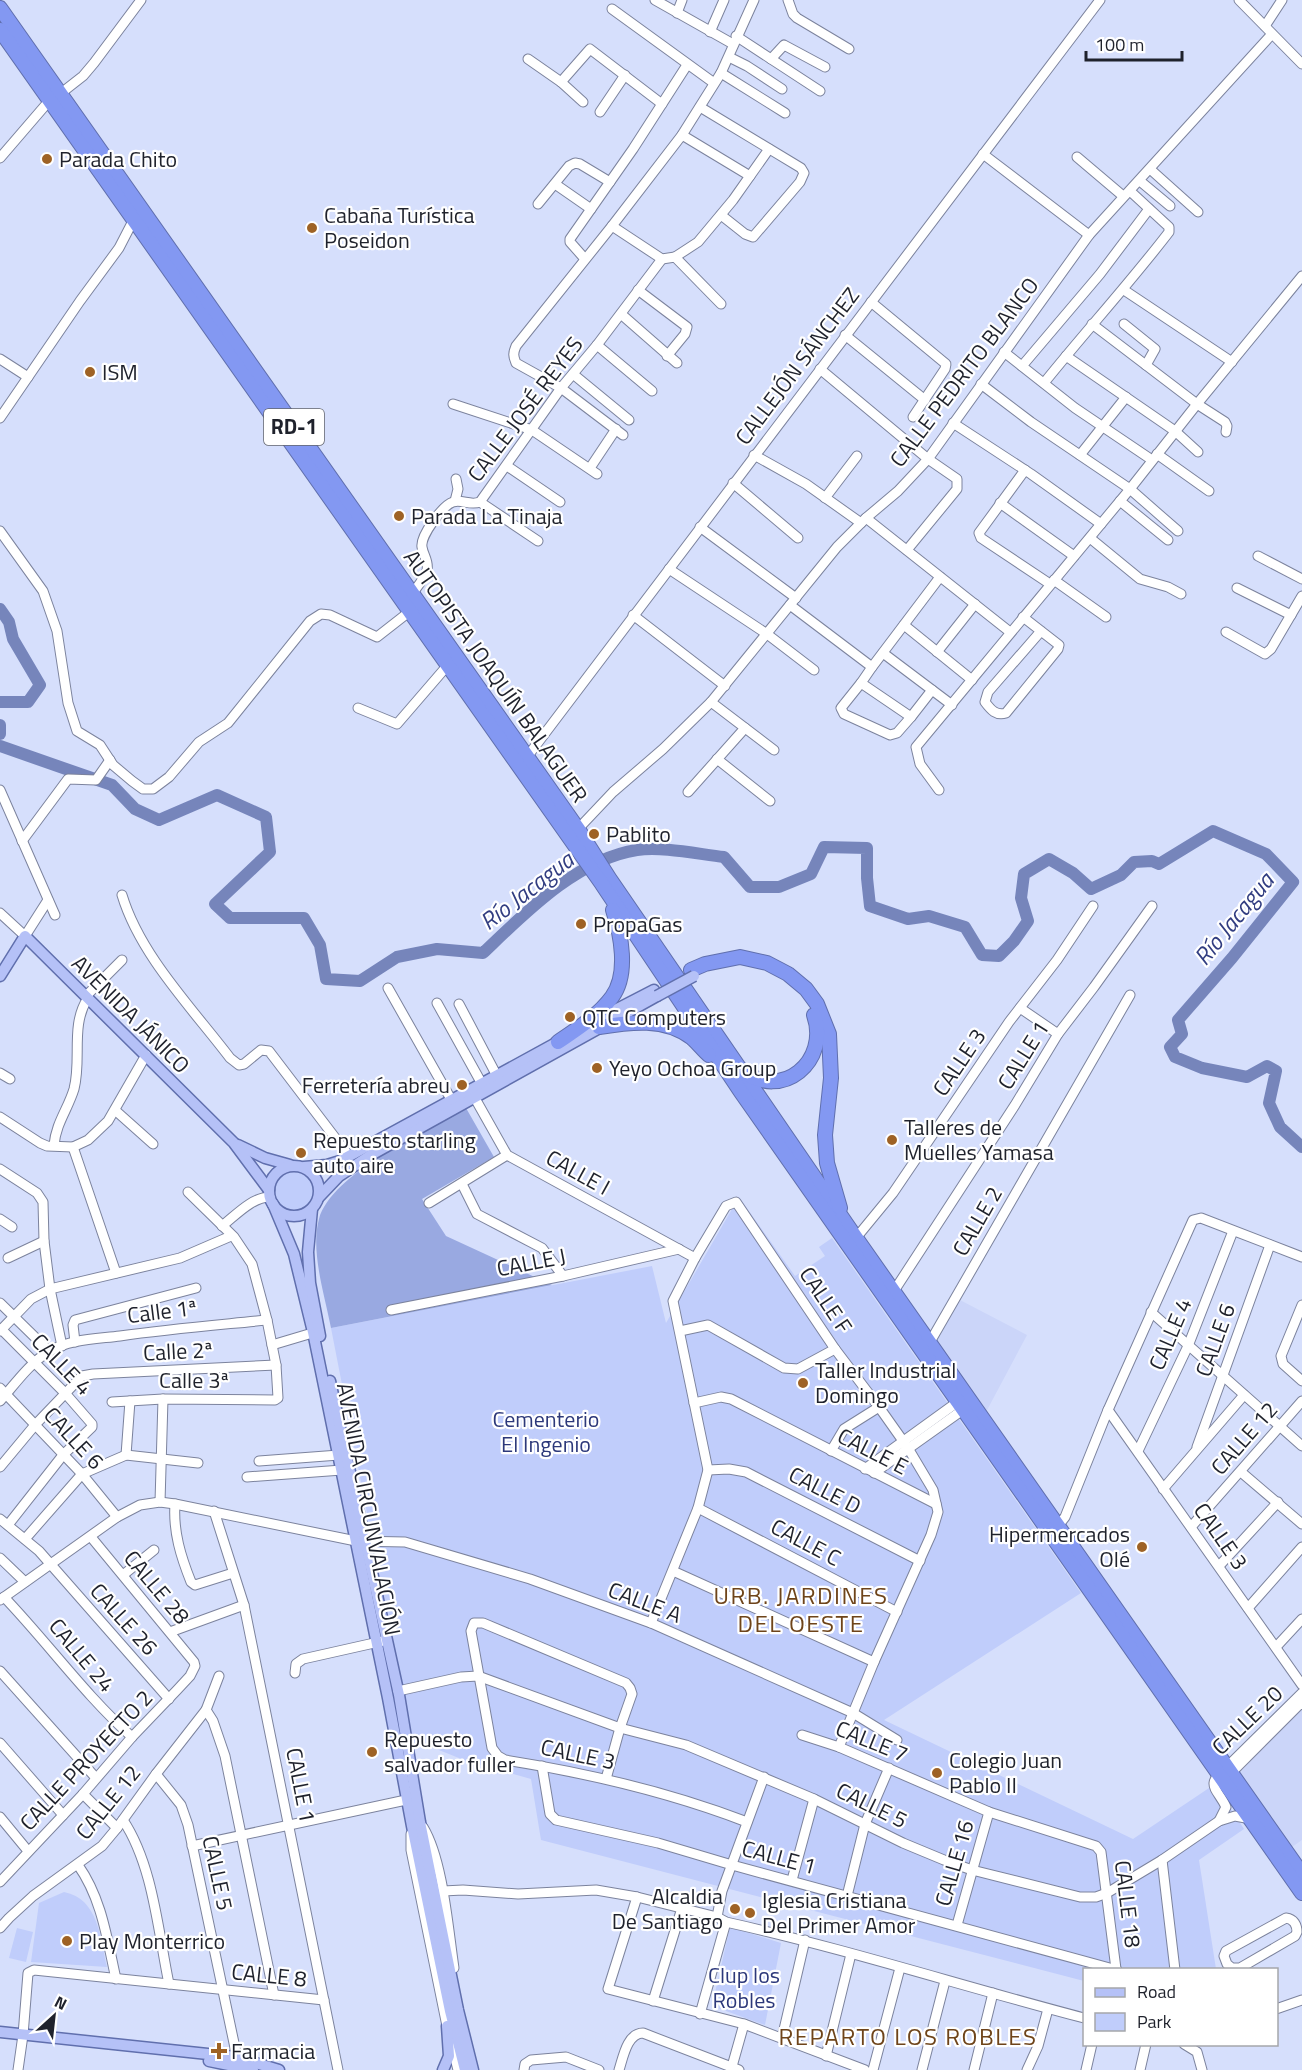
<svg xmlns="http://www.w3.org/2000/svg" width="1302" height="2070" viewBox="0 0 1302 2070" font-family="'Titillium Web',sans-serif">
<rect width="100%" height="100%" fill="#d6dffc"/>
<g fill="#cbd5f9">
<polygon points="958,1299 1027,1335 986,1412 935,1341"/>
<polygon points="1302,1705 1302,1840 1292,1847 1240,1773"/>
</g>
<g fill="#c0cdfb">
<circle cx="294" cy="1191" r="21"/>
<polygon points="739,1197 795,1276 825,1256 819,1247 832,1238 1081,1593 884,1720 1133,1839 1215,1784 1244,1829 1199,1860 1216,1969 1084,1970 1084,1981 541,1840 531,1779 464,1760 411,1739 331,1328 652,1266 666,1323"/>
<path d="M64 1892C99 1899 100 1938 107 1967L31 1962 39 1903Z"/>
<polygon points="730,1927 781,1943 765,2025 712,2006"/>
<polygon points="17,1928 33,1932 26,1962 9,1958"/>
</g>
<path fill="#99a9e1" d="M466 1108 494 1157 422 1199 446 1236 552 1285 331 1328C325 1296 310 1251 319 1219 331 1174 427 1130 466 1108Z"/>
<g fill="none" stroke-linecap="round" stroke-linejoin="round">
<g stroke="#7685bb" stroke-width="12">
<polyline points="0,609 9,622 13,639 40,685 28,702 0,702"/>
<polyline points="0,725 0,734"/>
<path d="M0 746 112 785 135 809 159 820 217 795 266 817 270 852 215 904 230 918H304L320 945 326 979 360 981 397 957 437 949 483 953C524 914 577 859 637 850 661 846 698 854 724 857L750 887H779L811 874 824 847 867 848V878L870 906 908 919 929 916 965 927 982 955 999 956 1014 941 1028 921 1021 898 1024 874 1049 859 1073 873 1091 889 1121 875 1134 862 1152 861 1159 864 1213 831 1266 854 1293 882 1232 958 1178 1020 1182 1034 1170 1047 1175 1057 1202 1068 1247 1077 1267 1066 1276 1071 1269 1103 1280 1127 1302 1147"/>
</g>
<defs>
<g id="minor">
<polyline points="655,0 733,44"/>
<polyline points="788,0 793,14 797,18 849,49"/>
<polyline points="1239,0 1302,64"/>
<polyline points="612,9 714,83"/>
<polyline points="677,13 682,0"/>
<polyline points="1265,26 1282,0"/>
<polyline points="710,32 724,0"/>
<polyline points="736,36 820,91"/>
<polyline points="729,57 747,66 782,89"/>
<polyline points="528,59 561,82"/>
<polyline points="771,59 784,45 825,67"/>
<polyline points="721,73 785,113"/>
<polyline points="60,94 83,76 94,63 141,0"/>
<polyline points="583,102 561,82 590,49 662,104"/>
<polyline points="700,107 801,168 804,173 800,182 753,237 745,234 721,215"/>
<polyline points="600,112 625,75"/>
<polyline points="682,135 750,176"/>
<polyline points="983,154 1089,235"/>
<polyline points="1077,157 1123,196"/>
<polyline points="0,158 49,101"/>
<polyline points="1150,169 1198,212"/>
<polyline points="1140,181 1170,206"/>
<polyline points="555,184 591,209"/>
<polyline points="538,204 569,166 575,163 580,164 610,182"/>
<polyline points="612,226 662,259 675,257 721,304"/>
<polyline points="675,257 698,242 733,200 769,149"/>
<polyline points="585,259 570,242 570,239 633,149 687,65"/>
<polyline points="638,290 687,327 685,334 667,356"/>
<polyline points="1124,290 1232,362"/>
<polyline points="871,302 946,364 945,369 913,417"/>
<polyline points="621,314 677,363"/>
<polyline points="1092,324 1197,404 1225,422 1227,426 1226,432"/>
<polyline points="1124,324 1155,349 1146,365"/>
<polyline points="845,335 925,400"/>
<polyline points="597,345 652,391"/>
<polyline points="1004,352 1075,408 1152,460"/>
<polyline points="1066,356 1175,431 1198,452"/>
<polyline points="0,359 28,377"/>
<polyline points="1022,366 1100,274 1149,209"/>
<polyline points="820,369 928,459 957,479 957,489 907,550"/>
<polyline points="573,374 629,420"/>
<path d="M1044 383C1085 332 1129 284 1169 232V227L1130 191"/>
<polyline points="981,384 1031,422 1130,489 1178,531"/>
<polyline points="453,404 532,430 597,474"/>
<polyline points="0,418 80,301 119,248 134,219"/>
<polyline points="953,423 1031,474 1101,524"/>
<path d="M623 435 561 388 516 363C513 356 513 353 516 346L612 226 682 135 721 73 754 0"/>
<polyline points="1157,454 1209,491"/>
<polyline points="754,455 806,484 861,523"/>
<polyline points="1080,455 1126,397"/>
<polyline points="507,466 560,502"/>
<polyline points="590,468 616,429"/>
<polyline points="1025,470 979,533 981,538 1050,584"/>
<polyline points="733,483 798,538"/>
<polyline points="825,498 857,456"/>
<polyline points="455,501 458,489 456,479"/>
<polyline points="1120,501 1168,540"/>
<polyline points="480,502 538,541"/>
<polyline points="1000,503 1074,556"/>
<polyline points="866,518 1010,632"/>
<polyline points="700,527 796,598"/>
<polyline points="0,531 43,591 57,631 68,703 77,731 100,745 113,765 132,781 143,789 153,789 169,777 199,742 228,723 310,621 321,614 330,615 377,637 409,612"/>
<polyline points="1090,538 1140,579 1168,587 1181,594"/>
<polyline points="1258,556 1302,579"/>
<polyline points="669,569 767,634 814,670"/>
<polyline points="1054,580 1106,617"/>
<polyline points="1237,588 1291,615"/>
<path d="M412 594C417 587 425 578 427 570 429 561 423 555 422 547 420 536 443 505 453 502 462 499 470 506 480 502L561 388 597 345 662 259"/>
<polyline points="790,605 872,667 940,577"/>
<polyline points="633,615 725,686"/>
<path d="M1023 617 1059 645 1058 649 1006 713C996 716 991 710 985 702L988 692 1041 631"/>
<polyline points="904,625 972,680"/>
<polyline points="1226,632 1265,654 1271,649 1302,596"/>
<polyline points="937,652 975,604"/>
<polyline points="883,653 952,705"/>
<polyline points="872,667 861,683 911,717 932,690"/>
<polyline points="861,683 841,708 844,714 890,735 897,733 911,717"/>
<polyline points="711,702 774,750"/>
<polyline points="358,708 397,724 447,666"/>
<polyline points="527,757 1100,0"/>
<polyline points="717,759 770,801"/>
<polyline points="0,790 55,915"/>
<polyline points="939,790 920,764 916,747 1130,489 1197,404 1302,276"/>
<polyline points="688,792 745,728"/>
<polyline points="578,829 613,792 663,749 711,702 837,547 866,518 898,491 928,459 1089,235 1272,34"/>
<polyline points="22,841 68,779 96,780 110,760"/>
<path d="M122 895C140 955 192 1008 230 1058L239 1065 244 1064 261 1050 269 1051 349 1156"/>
<polyline points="0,913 25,936 48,900"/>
<polyline points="388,988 452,1101"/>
<polyline points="86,996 122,960"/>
<polyline points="437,1003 482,1084"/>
<polyline points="459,1004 497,1076"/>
<polyline points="1020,1008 1058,1034"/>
<polyline points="0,1073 10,1079"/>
<polyline points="472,1093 507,1155 695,1258"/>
<polyline points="116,1111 153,1144"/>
<polyline points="0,1117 40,1143 47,1146 73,1147 88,1140 108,1121 146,1055"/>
<path d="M54 1145C56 1123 68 1109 74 1089 82 1059 70 1025 88 998"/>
<polyline points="73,1147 116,1273"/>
<polyline points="0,1169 37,1193 43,1202 44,1241 50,1289 62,1346"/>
<polyline points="462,1184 477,1214 542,1248 563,1276"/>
<polyline points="429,1203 507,1155"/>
<polyline points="0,1219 12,1227"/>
<path d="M222 1226C235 1216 252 1197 270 1197"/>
<polyline points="856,1238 893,1193 1009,1022 1057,960 1093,906"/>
<polyline points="8,1258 44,1241"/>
<polyline points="894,1291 1015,1105 1058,1034 1094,987 1152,906"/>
<polyline points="0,1303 49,1351"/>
<polyline points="1302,1305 1281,1356 1283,1364 1302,1381"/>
<polyline points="391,1310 563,1276 679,1249"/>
<polyline points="1151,1312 1302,1446"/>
<polyline points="1,1329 65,1393 92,1424 92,1427 63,1455 8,1525"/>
<polyline points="0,1331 31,1299 50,1289 180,1258 231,1236"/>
<polyline points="680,1331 708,1325 784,1368 798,1369 835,1349"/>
<polyline points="75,1342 73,1325 75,1320 196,1288"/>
<polyline points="930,1342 1130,995"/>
<polyline points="272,1345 319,1331"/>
<polyline points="0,1388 82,1474 117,1517"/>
<path d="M0 1401C15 1384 29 1364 48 1352 69 1339 97 1339 120 1336 169 1329 218 1325 267 1320"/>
<polyline points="112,1402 163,1399 275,1400 278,1398 276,1365 267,1320 252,1264 234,1237 188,1192"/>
<polyline points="694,1403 721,1397 731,1399 936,1504"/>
<polyline points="1108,1410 1302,1685"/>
<polyline points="1197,1447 1270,1245"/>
<polyline points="831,1451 844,1429 879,1407"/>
<polyline points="1138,1451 1188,1346 1233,1231"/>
<polyline points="126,1455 130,1401"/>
<polyline points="259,1461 339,1455"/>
<polyline points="0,1467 35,1425 82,1376 93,1374 276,1365"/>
<polyline points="865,1469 959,1401"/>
<polyline points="708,1470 729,1469 746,1472 920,1561"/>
<polyline points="1241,1472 1302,1524"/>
<polyline points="874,1473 964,1409"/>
<polyline points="247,1477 342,1470"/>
<polyline points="1163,1489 1244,1395"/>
<polyline points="160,1502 163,1399"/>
<path d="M175 1504C173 1532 181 1557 191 1582L195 1585 233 1573"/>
<polyline points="698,1508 897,1612"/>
<polyline points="214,1511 244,1605 338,2070"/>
<polyline points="0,1519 39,1551 169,1699"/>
<polyline points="1058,1526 1065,1517 1108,1410 1193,1220 1201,1218 1302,1257"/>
<polyline points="1191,1527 1302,1401"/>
<polyline points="25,1539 82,1474 126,1455 198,1463"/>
<polyline points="0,1558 25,1582"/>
<polyline points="1219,1566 1278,1502"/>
<polyline points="673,1571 874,1662"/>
<polyline points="123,1575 154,1550"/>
<path d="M4 1597C48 1643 85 1695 132 1737"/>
<polyline points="0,1600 117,1517 140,1505 160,1502 175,1504 356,1541 405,1542 530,1579 651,1623 853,1713 897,1740"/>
<polyline points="1248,1608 1302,1547"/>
<polyline points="651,1623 698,1508 708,1470 673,1301 695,1258 726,1206 736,1202 835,1349 879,1407 908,1448 933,1490 938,1512 931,1535 874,1662 839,1747"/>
<polyline points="170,1632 244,1605"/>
<polyline points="1276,1647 1302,1619"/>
<polyline points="0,1671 96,1778"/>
<polyline points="295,1673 296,1664 303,1659 383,1641"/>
<polyline points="398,1691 461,1677 478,1676 620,1728 686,1745 814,1799 903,1843 944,1860 972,1870 1080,1897 1096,1897 1107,1893 1162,1860 1219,1821 1235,1816 1251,1819"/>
<polyline points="206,1710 213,1721 225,1756 274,1995"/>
<polyline points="802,1735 839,1747 989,1812 1096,1846 1101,1852 1116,1969"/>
<polyline points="0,1743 63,1815"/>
<polyline points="542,1766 550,1814 556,1820 658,1843 732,1865 1117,1970"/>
<polyline points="156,1774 181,1805 188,1825 238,2062"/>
<polyline points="1229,1775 1302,1702"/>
<path d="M606 1779 620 1728 632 1694 630 1688 626 1683 483 1623H474L471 1631 492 1748 498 1756 505 1760C588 1773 669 1792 747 1822"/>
<polyline points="83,1794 117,1828"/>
<polyline points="0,1817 28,1851"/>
<path d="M123 1820C153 1865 158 1931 169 1984"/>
<path d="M1219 1821 1226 1807C1218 1789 1203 1785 1227 1767L1302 1693"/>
<path d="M423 1827C443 1860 448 1928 454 1968"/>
<polyline points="411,1834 411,1850 447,2026 458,2070"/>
<polyline points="192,1846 406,1800"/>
<polyline points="1162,1860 1175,1970"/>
<path d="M78 1865C102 1899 107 1939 116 1979"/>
<polyline points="792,1880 814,1799"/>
<polyline points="0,1882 83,1794 132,1737 177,1690 190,1676 195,1666 194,1662 91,1537"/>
<path d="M443 1891 463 1890 518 1894 596 1890 637 1897 717 1917 726 1922C847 1949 965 1987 1084 2018"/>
<polyline points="847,1896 865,1824 889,1768"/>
<polyline points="637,1897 608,1989 744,2024 865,2070"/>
<polyline points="717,1917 722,1891 764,1777"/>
<path d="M1286 1918C1294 1919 1297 1925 1297 1932L1295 1936 1240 1968H1232L1227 1964 1224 1956 1226 1951Z"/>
<polyline points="957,1925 989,1812"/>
<polyline points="0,1928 9,1918 33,1896 102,1846 117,1828 156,1774 206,1710 219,1676"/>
<polyline points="653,2001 682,1908"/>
<polyline points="1276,2009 1302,2000"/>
<polyline points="700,2014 726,1922"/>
<polyline points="782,2038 805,1940"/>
<polyline points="1184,2044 1197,2052 1202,2070"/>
<polyline points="826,2056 851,1954"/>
<polyline points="18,2070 23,2035 28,1973 34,1970 324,2000"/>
<polyline points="524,2070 525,2064 531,2060 566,2057 599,2070"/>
<path d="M619 2070C623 2058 627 2033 643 2033L739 2070"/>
<polyline points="731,2070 744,2024"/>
<polyline points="873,2070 900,1968"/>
<polyline points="922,2070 945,1981"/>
<polyline points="974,2070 993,1993"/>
<polyline points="1027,2070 1038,2046 1048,2009"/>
<polyline points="1086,2070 1092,2044"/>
<polyline points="1140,2070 1146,2044"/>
</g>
<g id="major">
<polyline points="0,976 25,936 234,1143 269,1190"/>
<polyline points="592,1022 654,990"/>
<polyline points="238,1145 265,1158 290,1165"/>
<circle cx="294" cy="1191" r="25"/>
<polyline points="304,1167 327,1165 340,1161 558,1042"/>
<polyline points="319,1197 339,1176 371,1155 657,996"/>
<polyline points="273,1204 294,1254 313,1332 388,1698 412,1826 450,2011 465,2070"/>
<polyline points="312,1209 308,1252 310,1283 320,1336"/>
<polyline points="330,1381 399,1695 420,1822 458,2010 473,2070"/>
<polyline points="0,2032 236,2057 279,2070"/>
<polyline points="209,2061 253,2070"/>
<polyline points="443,2070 449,2056 447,2026"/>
</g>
<g id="highway">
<polyline points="0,8 578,829 609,878 856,1238 1302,1874"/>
<polyline points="0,30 602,884 741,1092 1302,1893"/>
<polyline points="691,970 705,964 740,957 767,963 788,974 806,989 817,1004 829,1034 831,1078 825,1135 827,1163 840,1208"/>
<path d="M599 1027C630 1022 665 1017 692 1038 698 1043 703 1050 709 1055"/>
<path d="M558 1042C577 1029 598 1016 612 997 629 974 621 934 613 910"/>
<path d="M742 1070C782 1102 830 1061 814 1015"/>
</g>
</defs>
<use href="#minor" stroke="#7c839d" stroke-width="11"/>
<use href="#major" stroke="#606fad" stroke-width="13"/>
<use href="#highway" stroke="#606fad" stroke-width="16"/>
<use href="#minor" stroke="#fff" stroke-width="9"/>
<use href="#major" stroke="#b5c1f7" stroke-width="10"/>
<use href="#highway" stroke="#8398f2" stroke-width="14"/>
<defs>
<polyline id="major-bridge" points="657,996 694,976"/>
</defs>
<use href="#major-bridge" stroke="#606fad" stroke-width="13" stroke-linecap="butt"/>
<use href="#major-bridge" stroke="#b5c1f7" stroke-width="10"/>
</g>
<g fill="#9e6225" stroke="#fff" stroke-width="2">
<circle cx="47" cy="159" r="6"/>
<circle cx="312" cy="228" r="6"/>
<circle cx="90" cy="372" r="6"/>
<circle cx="399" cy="516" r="6"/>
<circle cx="594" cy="834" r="6"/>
<circle cx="581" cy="924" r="6"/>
<circle cx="570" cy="1017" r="6"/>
<circle cx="597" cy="1068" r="6"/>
<circle cx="462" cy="1085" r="6"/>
<circle cx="892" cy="1140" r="6"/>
<circle cx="301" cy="1153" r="6"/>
<circle cx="803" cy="1383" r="6"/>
<circle cx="1142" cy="1547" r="6"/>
<circle cx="372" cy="1752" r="6"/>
<circle cx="937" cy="1773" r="6"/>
<circle cx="735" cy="1909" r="6"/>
<circle cx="750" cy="1913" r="6"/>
<circle cx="67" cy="1941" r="6"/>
<path d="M216 2042h6v6h6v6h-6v6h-6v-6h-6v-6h6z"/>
</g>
<g text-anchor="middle" stroke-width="4.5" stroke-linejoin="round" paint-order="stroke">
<rect fill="#fff" stroke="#62646b" stroke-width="1.5" x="264" y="409" width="60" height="36" rx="4.5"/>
<g font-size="21" font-weight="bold" fill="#1f222c">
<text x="294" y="434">RD-1</text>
</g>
<g font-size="22" fill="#1f222c" stroke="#fff" text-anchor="start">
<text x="59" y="167">Parada Chito</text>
<text x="324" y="223">Cabaña Turística<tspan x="324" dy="25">Poseidon</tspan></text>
<text x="102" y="380">ISM</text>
<text x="411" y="524">Parada La Tinaja</text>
<text x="606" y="842">Pablito</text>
<text x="593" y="932">PropaGas</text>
<text x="582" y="1025">QTC Computers</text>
<text x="609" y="1076">Yeyo Ochoa Group</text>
<text x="450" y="1093" text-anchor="end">Ferretería abreu</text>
<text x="904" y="1135">Talleres de<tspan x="904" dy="25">Muelles Yamasa</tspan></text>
<text x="313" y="1148">Repuesto starling<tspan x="313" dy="25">auto aire</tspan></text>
<text x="815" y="1378">Taller Industrial<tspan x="815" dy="25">Domingo</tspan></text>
<text x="1130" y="1542" text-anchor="end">Hipermercados<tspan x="1130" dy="25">Olé</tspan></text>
<text x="384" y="1747">Repuesto<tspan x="384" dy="25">salvador fuller</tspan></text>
<text x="949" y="1768">Colegio Juan<tspan x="949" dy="25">Pablo II</tspan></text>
<text x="723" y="1904" text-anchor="end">Alcaldia<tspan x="723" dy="25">De Santiago</tspan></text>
<text x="762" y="1908">Iglesia Cristiana<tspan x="762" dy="25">Del Primer Amor</tspan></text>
<text x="79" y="1949">Play Monterrico</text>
<text x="231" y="2059">Farmacia</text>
</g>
<g font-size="22" fill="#1f222c" stroke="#fff">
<text transform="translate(797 366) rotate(-53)" y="8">CALLEJÓN SÁNCHEZ</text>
<text transform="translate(964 372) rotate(-53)" y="8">CALLE PEDRITO BLANCO</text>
<text transform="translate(525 409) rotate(-53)" y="8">CALLE JOSÉ REYES</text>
<text transform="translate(496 676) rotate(55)" y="8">AUTOPISTA JOAQUÍN BALAGUER</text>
<text transform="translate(131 1014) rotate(45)" y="8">AVENIDA JÁNICO</text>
<text transform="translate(1023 1055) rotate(-58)" y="8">CALLE 1</text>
<text transform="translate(959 1062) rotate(-56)" y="8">CALLE 3</text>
<text transform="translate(578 1172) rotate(29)" y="8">CALLE I</text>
<text transform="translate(977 1221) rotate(-60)" y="8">CALLE 2</text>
<text transform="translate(531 1262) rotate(-11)" y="8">CALLE J</text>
<text transform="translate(826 1300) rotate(56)" y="8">CALLE F</text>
<text transform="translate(162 1311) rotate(-7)" y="8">Calle 1ª</text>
<text transform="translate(1170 1334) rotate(-67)" y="8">CALLE 4</text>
<text transform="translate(1215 1340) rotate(-70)" y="8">CALLE 6</text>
<text transform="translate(178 1351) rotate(-3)" y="8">Calle 2ª</text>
<text transform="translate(62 1364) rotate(46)" y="8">CALLE 4</text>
<text x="194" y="1388">Calle 3ª</text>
<text transform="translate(74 1438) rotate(47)" y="8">CALLE 6</text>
<text transform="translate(1244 1438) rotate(-49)" y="8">CALLE 12</text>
<text transform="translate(873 1451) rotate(27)" y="8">CALLE E</text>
<text transform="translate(825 1490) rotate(27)" y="8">CALLE D</text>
<text transform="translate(369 1509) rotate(79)" y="8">AVENIDA CIRCUNVALACIÓN</text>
<text transform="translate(1221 1536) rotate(55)" y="8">CALLE 3</text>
<text transform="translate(806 1542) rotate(28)" y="8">CALLE C</text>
<text transform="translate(157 1587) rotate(50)" y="8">CALLE 28</text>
<text transform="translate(645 1602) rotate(21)" y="8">CALLE A</text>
<text transform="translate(124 1619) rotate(48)" y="8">CALLE 26</text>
<text transform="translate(82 1655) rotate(50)" y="8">CALLE 24</text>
<text transform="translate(1247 1720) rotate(-44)" y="8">CALLE 20</text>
<text transform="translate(872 1741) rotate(22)" y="8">CALLE 7</text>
<text transform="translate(578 1754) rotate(12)" y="8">CALLE 3</text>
<text transform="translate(86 1760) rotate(-47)" y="8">CALLE PROYECTO 2</text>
<text transform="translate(301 1785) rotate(79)" y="8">CALLE 1</text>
<text transform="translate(108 1802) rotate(-51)" y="8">CALLE 12</text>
<text transform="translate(872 1805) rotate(26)" y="8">CALLE 5</text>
<text transform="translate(779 1857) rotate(15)" y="8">CALLE 1</text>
<text transform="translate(954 1863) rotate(-74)" y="8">CALLE 16</text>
<text transform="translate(218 1873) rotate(78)" y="8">CALLE 5</text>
<text transform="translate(1128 1904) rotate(83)" y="8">CALLE 18</text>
<text transform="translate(269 1975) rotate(6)" y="8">CALLE 8</text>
</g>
<g font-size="22" fill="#2c387a" stroke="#fff">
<text x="546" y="1427">Cementerio<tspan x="546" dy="25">El Ingenio</tspan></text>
<text x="744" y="1983">Clup los<tspan x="744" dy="25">Robles</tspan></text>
</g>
<g font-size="24" font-style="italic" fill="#313d81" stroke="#fff">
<text transform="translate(527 891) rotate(-38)" y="8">Río Jacagua</text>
<text transform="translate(1234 919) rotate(-51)" y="8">Río Jacagua</text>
</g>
<g font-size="24" letter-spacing="1.5" fill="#6e441a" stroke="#fff">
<text x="801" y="1604">URB. JARDINES<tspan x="801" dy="28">DEL OESTE</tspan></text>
<text x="908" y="2045">REPARTO LOS ROBLES</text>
</g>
</g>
<rect x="1083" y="1968" width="195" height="78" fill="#ffffff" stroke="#a5a7ab" stroke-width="1.5"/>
<rect x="1095" y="1988" width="30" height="9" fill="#b5c1f7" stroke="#a5a7ab" stroke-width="1.5"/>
<text x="1137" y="1998" font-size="18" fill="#1f222c">Road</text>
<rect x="1095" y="2013" width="30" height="18" fill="#c0cdfb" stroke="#a5a7ab" stroke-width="1.5"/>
<text x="1137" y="2028" font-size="18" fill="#1f222c">Park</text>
<g transform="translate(54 2016) rotate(27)" stroke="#ffffff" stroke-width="4.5" paint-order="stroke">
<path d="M0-4.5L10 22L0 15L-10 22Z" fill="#1f222c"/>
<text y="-9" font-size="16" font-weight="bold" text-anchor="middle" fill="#1f222c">N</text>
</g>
<path d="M1086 51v9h96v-9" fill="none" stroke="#1f222c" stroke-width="3"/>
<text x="1095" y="51" font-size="18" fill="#1f222c" stroke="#ffffff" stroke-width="4.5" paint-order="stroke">100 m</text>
</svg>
